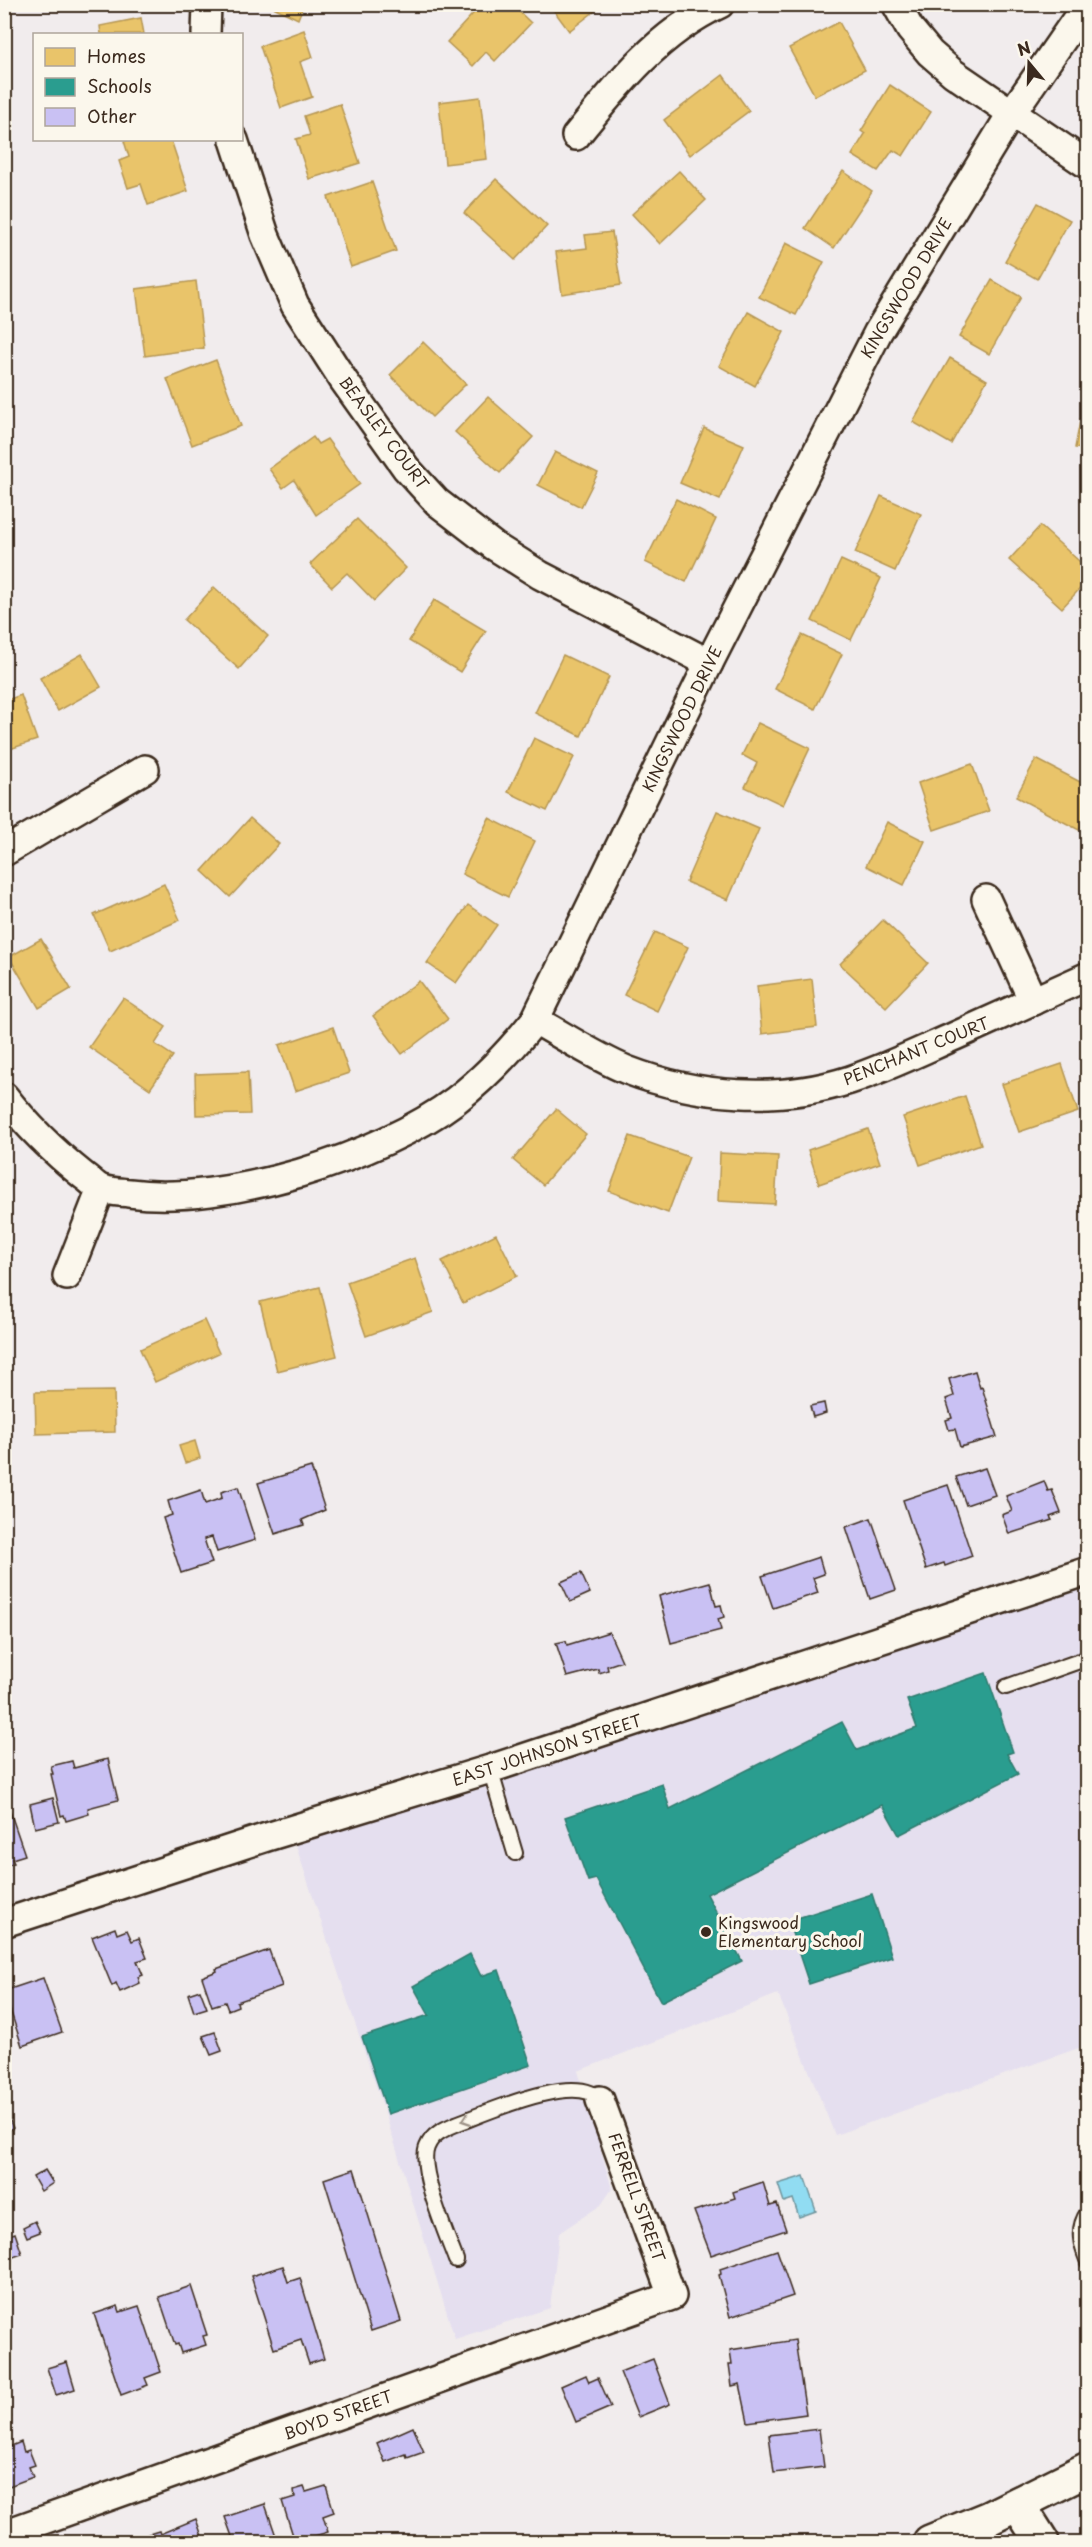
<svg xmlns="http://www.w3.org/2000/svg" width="1092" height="2547" viewBox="0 0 1092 2547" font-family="'Playpen Sans',sans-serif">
<rect width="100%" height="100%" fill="#f1eced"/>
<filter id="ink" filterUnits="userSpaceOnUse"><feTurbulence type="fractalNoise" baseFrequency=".0167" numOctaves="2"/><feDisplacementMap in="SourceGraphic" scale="12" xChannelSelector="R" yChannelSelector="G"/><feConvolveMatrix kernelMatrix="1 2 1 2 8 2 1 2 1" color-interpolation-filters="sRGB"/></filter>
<g filter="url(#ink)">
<polygon fill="#e5dfef" points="1087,1588 1087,2045 835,2135 778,1994 578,2071 612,2189 601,2205 559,2233 550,2308 455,2339 387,2119 295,1843 561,1762"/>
<polygon fill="#91dcf2" stroke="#6f959d" stroke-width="1.5" points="804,2176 816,2211 799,2217 793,2199 784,2202 778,2184"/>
<g fill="#e9c46a" stroke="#b59653" stroke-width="1.5">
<polygon points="267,4 304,4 298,19"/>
<polygon points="482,4 511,4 531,23 495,61 486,52 473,66 447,42"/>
<polygon points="549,4 604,4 569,31"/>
<polygon points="141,18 144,34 101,34 100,26"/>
<polygon points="839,22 865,70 815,96 789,48"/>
<polygon points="304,30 313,57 300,62 312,97 281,108 260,46"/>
<polygon points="723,75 749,111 690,155 664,120"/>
<polygon points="890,85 931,112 903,156 893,150 878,171 852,155 865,134 861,131"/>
<polygon points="480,97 487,159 445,164 439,102"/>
<polygon points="340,104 360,163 309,179 296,139 310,135 304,116"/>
<polygon points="128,140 171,140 188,191 148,205 141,184 128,188 119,161 129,157 124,141"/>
<polygon points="679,171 706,200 660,244 632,214"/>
<polygon points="843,171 872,191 834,248 805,228"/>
<polygon points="496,179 547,226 515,260 464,213"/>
<polygon points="372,182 396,251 351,267 328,197"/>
<polygon points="1038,203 1070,220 1037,279 1005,261"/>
<polygon points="612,232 621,285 562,294 556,252 587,248 585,235"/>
<polygon points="786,243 824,262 796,315 759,297"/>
<polygon points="992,280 1021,297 989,354 959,337"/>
<polygon points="196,281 204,348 145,356 136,289"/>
<polygon points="748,312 784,332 755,386 719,366"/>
<polygon points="423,342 466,384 432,417 390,375"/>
<polygon points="950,358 987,380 951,444 913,422"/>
<polygon points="216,360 241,426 192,445 167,379"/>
<polygon points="1086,389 1088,389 1088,450 1075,448"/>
<polygon points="488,397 533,437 500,473 455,432"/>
<polygon points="704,428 744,445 720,500 680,483"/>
<polygon points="313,437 318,444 327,439 360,484 316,515 294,480 283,488 269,469"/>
<polygon points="555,452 598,473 581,507 538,485"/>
<polygon points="881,496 921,514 895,571 855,553"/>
<polygon points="676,499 716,519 686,582 645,562"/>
<polygon points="357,519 406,568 374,601 347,573 332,587 310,564"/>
<polygon points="1040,526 1088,569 1088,580 1062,608 1009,560"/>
<polygon points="841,560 881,578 851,640 812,621"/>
<polygon points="214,587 268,636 239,669 184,620"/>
<polygon points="434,600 486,631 460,672 409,641"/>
<polygon points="802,635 842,654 815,709 775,689"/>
<polygon points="82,654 101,687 58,711 40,678"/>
<polygon points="563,655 609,677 581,736 535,713"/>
<polygon points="21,695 37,740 4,751 4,701"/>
<polygon points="758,723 810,748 783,805 745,787 757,763 742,755"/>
<polygon points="534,738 574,757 547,811 508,792"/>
<polygon points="1036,759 1088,786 1088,814 1079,830 1016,797"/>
<polygon points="972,764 989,811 934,830 918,783"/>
<polygon points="717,811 759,829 728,900 686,882"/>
<polygon points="250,818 279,844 230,897 202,871"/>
<polygon points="489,818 535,841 508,897 462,874"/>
<polygon points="887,822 925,841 904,885 866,866"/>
<polygon points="164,884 180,920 110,951 94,915"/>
<polygon points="468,905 497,925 456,983 427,963"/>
<polygon points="883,920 928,963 886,1007 840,964"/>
<polygon points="655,932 688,947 657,1011 624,995"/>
<polygon points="41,939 71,989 39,1008 9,957"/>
<polygon points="812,979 817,1027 762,1034 757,986"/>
<polygon points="419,981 448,1019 402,1054 373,1016"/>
<polygon points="123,998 166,1027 155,1044 173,1056 150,1089 89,1047"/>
<polygon points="333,1027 349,1073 295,1091 279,1045"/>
<polygon points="1062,1064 1078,1112 1019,1132 1002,1084"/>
<polygon points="248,1072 250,1114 196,1115 195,1074"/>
<polygon points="965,1096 981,1144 920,1165 903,1117"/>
<polygon points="556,1109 586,1134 543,1185 513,1160"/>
<polygon points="868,1129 880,1163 819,1184 808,1150"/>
<polygon points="630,1136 689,1157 668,1213 609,1191"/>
<polygon points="720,1153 778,1156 775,1204 718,1201"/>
<polygon points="496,1234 517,1276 463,1303 442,1261"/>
<polygon points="415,1258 433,1312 366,1336 347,1282"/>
<polygon points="320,1287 337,1356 277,1371 260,1302"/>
<polygon points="204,1320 219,1353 155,1382 140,1349"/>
<polygon points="114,1391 115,1432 36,1434 35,1392"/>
<polygon points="195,1441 200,1458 185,1463 179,1446"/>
</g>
<g fill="#2a9d8f" stroke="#2f7a6d" stroke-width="1.5">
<polygon points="986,1673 1013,1752 1007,1754 1018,1774 899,1835 882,1805 707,1894 742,1961 661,2002 596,1879 588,1881 565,1817 662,1784 670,1809 842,1722 857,1750 917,1728 907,1700"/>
<polygon points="872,1894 892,1957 809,1984 788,1921"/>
<polygon points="470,1954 481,1976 499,1970 531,2065 388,2114 362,2037 429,2015 413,1986"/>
</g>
<g fill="#c9c1f3" stroke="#3b2a1e" stroke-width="1.5">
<polygon points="975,1371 980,1388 982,1387 997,1437 960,1447 955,1429 949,1430 946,1420 952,1418 946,1399 954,1396 949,1379"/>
<polygon points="824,1403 826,1413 813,1417 810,1406"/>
<polygon points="311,1467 325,1510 302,1520 304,1525 275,1534 258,1483"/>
<polygon points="985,1468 995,1495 966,1505 956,1477"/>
<polygon points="1044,1481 1048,1491 1052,1490 1061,1513 1050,1517 1052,1520 1009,1534 1002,1515 1012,1511 1006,1496"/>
<polygon points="948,1485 972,1556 945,1566 944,1563 926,1569 903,1500"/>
<polygon points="238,1487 255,1540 217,1552 212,1537 204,1539 212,1563 181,1573 163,1518 172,1515 168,1501 201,1490 205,1504 222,1498 221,1492"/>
<polygon points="871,1518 896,1590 870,1599 846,1527"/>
<polygon points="819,1557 824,1574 813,1578 818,1593 773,1608 762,1576"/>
<polygon points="581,1573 590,1593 570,1602 561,1582"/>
<polygon points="710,1582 716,1606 721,1605 724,1617 718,1619 721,1630 671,1643 659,1596"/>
<polygon points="609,1632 622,1661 607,1666 608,1670 599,1673 598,1669 567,1677 556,1643 566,1641 567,1645"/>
<polygon points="108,1759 118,1800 88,1808 89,1814 66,1821 64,1815 61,1816 51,1774 53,1774 51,1766 72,1761 74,1768"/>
<polygon points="4,1794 25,1855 12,1859 14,1863 4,1866"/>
<polygon points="53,1798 59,1822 35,1828 30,1804"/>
<polygon points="115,1928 117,1934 127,1930 132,1941 139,1938 147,1958 137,1961 143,1975 138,1977 140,1983 120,1992 116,1983 112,1986 92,1937"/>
<polygon points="269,1950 282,1986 237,2002 238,2006 228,2010 225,2002 212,2006 202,1977 217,1971 216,1969"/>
<polygon points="43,1978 62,2032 22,2046 4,1991"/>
<polygon points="200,1990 207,2008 194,2012 188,1994"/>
<polygon points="215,2032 222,2051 211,2055 203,2036"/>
<polygon points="8,2116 13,2128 4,2132 4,2117"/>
<polygon points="354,2169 401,2321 371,2331 324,2179"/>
<polygon points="45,2170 53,2183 41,2191 33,2177"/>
<polygon points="763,2182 770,2206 777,2204 786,2230 711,2255 694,2211 735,2198 733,2192"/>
<polygon points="35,2221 40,2232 27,2237 23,2227"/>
<polygon points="15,2233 22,2254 4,2260 4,2237"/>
<polygon points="777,2250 793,2296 730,2317 719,2275 721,2274 720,2269"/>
<polygon points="283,2266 288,2282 300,2278 324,2359 309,2364 301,2340 274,2349 251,2276"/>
<polygon points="191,2286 207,2335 203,2336 206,2345 181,2353 178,2344 175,2345 159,2297"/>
<polygon points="118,2306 120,2312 139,2306 161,2372 145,2378 148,2385 121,2395 94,2314"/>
<polygon points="795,2340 806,2414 748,2422 740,2384 732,2386 729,2364 732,2364 730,2350"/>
<polygon points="653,2359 670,2404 638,2417 620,2372"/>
<polygon points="67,2362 75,2389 56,2395 47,2368"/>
<polygon points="586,2375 589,2382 598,2378 611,2407 576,2422 561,2386"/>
<polygon points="4,2397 11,2417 4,2419"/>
<polygon points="413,2427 424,2452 407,2458 406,2454 385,2462 377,2443"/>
<polygon points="819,2429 824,2467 774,2473 769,2435"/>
<polygon points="21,2442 24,2452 29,2450 35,2465 29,2467 33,2477 4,2488 4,2449"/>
<polygon points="326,2486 334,2512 323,2516 328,2532 295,2542 282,2501 295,2497 294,2490 304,2487 306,2492"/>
<polygon points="265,2504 278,2542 234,2542 225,2517"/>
<polygon points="196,2519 204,2542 134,2542 140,2540 139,2537 159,2531 160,2534"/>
</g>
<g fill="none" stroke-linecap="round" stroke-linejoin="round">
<defs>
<g id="service">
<polyline points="1006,1687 1088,1658"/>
<polyline points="490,1769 515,1853"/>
<path d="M1088 2212C1076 2229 1081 2245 1088 2262"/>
<path d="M456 2260C447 2236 418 2169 427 2147 432 2134 444 2129 456 2124 486 2113 578 2071 600 2100"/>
</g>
<g id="minor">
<polyline points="896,4 910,29 930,53 953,73 1088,165"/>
<polyline points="206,34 207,4"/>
<path d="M576 136C617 85 659 32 720 4"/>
<polyline points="234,140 265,235 295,305 344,381 406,468 437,502 494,546 540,575 709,663"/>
<polyline points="4,852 145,769"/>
<polyline points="986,899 1033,1001"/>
<path d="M535 1020C564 1036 597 1058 627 1070 697 1097 778 1103 850 1080 886 1068 921 1051 955 1036 999 1016 1044 996 1088 976"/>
<path d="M4 1096C28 1127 54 1152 84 1176 90 1180 96 1187 102 1189 111 1192 121 1192 129 1193 225 1206 379 1158 456 1100 486 1077 511 1050 535 1020L709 663 878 332 1011 114 1087 4"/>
<polyline points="67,1276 101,1189"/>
<polyline points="4,1923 267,1837 490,1769 1088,1571"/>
<polyline points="4,2534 672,2296 600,2100"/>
</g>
<polyline id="tertiary" points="1018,2504 1042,2542"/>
<polyline id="secondary" points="930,2542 989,2518 1088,2469"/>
</defs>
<use href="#service" stroke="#3b2a1e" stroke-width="18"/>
<use href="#minor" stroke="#3b2a1e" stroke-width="32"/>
<use href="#tertiary" stroke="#3b2a1e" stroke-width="38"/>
<use href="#secondary" stroke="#3b2a1e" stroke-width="38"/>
<use href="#service" stroke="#fbf7ec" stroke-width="14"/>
<use href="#minor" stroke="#fbf7ec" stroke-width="27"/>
<use href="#tertiary" stroke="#fbf7ec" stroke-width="33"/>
<use href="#secondary" stroke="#fbf7ec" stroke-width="33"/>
</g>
<defs><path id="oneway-chevron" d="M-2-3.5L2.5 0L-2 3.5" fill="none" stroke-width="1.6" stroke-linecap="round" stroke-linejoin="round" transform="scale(1.5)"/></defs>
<use stroke="#9b9085" href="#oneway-chevron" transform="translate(466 2120) rotate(161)"/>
</g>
<circle fill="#3b2a1e" stroke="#fbf7ec" stroke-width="2" cx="706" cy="1932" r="6"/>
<g text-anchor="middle" stroke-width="6" stroke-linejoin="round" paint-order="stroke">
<g font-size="16" fill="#3b2a1e" stroke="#fbf7ec">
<text transform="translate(906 288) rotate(-59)" y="6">KINGSWOOD DRIVE</text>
<text transform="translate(384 433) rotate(53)" y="6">BEASLEY COURT</text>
<text transform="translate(682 719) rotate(-64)" y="6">KINGSWOOD DRIVE</text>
<text transform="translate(916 1051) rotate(-22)" y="6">PENCHANT COURT</text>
<text transform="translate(547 1750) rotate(-18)" y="6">EAST JOHNSON STREET</text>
<text transform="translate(637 2197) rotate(70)" y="6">FERRELL STREET</text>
<text transform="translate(338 2415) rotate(-20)" y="6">BOYD STREET</text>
</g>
<g font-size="16" fill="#3b2a1e" stroke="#fbf7ec" text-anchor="start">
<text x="718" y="1929">Kingswood<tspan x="718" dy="18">Elementary School</tspan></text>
</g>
</g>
<rect width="1092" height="2547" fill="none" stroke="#fbf7ec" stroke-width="24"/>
<rect x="12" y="12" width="1068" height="2523" fill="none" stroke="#3b2a1e" stroke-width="2" filter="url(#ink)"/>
<rect x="33" y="33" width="210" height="108" fill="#fbf7ec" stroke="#aea59a" stroke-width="1.5"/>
<rect x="45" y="48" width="30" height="18" fill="#e9c46a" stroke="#aea59a" stroke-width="1.5"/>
<text x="87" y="63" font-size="18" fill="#3b2a1e">Homes</text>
<rect x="45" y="78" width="30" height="18" fill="#2a9d8f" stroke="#aea59a" stroke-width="1.5"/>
<text x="87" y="93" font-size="18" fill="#3b2a1e">Schools</text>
<rect x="45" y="108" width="30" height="18" fill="#c9c1f3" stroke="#aea59a" stroke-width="1.5"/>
<text x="87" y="123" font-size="18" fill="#3b2a1e">Other</text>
<g transform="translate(1029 63) rotate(341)" stroke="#fbf7ec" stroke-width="4.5" paint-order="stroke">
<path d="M0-4.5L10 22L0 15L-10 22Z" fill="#3b2a1e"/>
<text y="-9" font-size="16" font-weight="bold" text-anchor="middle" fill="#3b2a1e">N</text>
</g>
</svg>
